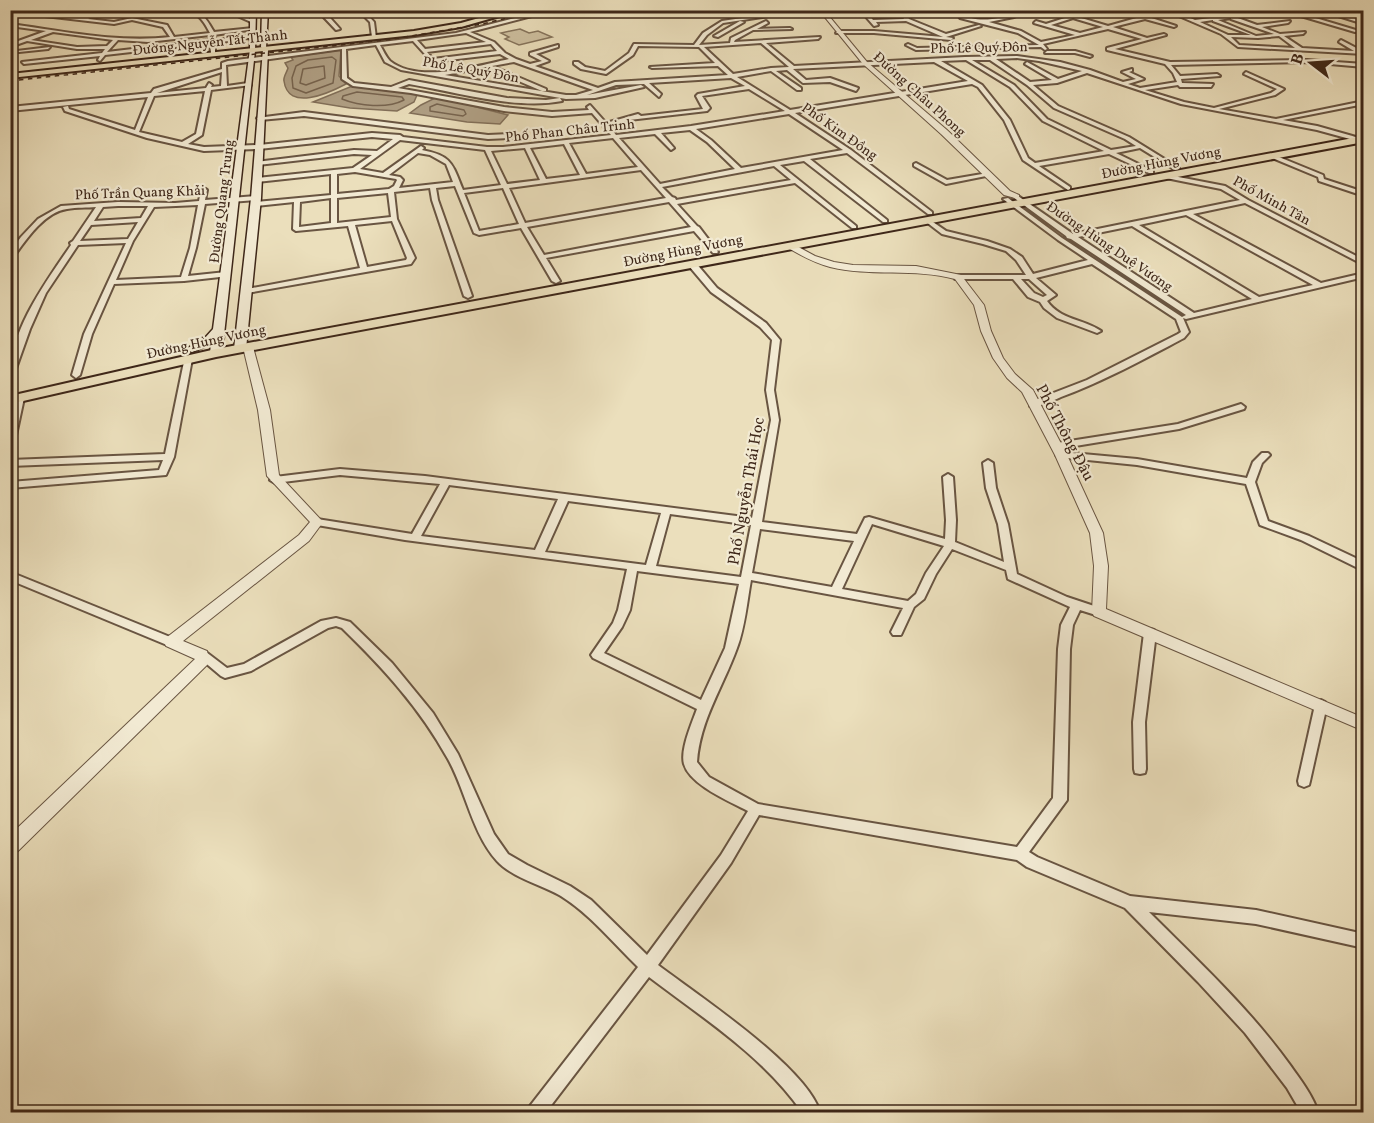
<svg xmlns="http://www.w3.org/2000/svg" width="1374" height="1123" viewBox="0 0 1374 1123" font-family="Vollkorn,serif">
<rect width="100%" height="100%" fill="#ebdfbc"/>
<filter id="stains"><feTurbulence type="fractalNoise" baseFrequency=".00333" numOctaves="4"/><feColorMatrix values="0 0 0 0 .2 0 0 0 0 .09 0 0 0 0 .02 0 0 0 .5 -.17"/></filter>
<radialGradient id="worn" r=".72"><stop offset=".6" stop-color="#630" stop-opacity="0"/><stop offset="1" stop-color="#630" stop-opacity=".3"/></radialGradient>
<polygon fill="#cec0a0" stroke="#86745c" stroke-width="1.5" points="520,29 529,33 538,31 552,37 519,45 505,39 509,37 501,33"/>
<g fill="#b0a085" stroke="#82705a" stroke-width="1.5">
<path d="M341 50 339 76 346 84C329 93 288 112 284 81 283 77 287 72 288 68L285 63 293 60 291 57Z"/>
<polygon points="357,86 410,93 417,95 414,102 397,111 350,108 313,102 350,87"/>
<polygon points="437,97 508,115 500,124 467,122 410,113 421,105"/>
</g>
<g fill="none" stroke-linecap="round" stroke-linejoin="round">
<g stroke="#77644f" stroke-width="1.5">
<polygon points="332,57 336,60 333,83 306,93 293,88 292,78 296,66 308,60"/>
<polygon points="324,66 325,78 306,85 300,83 303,69"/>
<path d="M357 92 402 97 404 100C387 109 359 106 342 99L343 96Z"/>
<polygon points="437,104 464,110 466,114 463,116 430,111 430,107"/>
</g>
<defs>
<g id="minor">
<path d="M10 10 84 18 100 10H107L88 19 114 22 132 18 167 25 174 37 210 33C198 10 196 15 173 10 199 10 201 9 214 32L253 28 255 29 214 35 215 40 253 36 255 37 215 43V53L213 54 211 53 210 43 105 55 100 61 98 60 100 56 24 64 22 62 102 53 105 49H77L27 41 10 47V44L46 31 10 26V24C63 31 117 43 170 37L163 27 132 20 114 24 10 12ZM53 32 113 40 107 46 77 47 31 40ZM210 35V40L107 52 118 40 148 42Z"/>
<polygon points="224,10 231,10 255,21 251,22"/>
<polygon points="298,10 323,10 340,29 336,30 318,11 265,16 263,15"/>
<polygon points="358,10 363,10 374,22 376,38 372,37 370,22"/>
<path d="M546 10H555L470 32 494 42 505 53 516 59 530 64 542 61 530 55V53L558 45V47L536 54 549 61 535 66 598 88 615 82 728 75 718 66 652 68 650 67 715 63 699 47 638 46 633 55 606 74 581 69 574 64V62H578L585 67 605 71 629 53 634 44 694 45 703 33 722 21 782 12 836 10 782 14 723 23 707 35 699 45 730 43 731 38 766 21 768 23 757 29 790 28 792 29 753 30 735 40 734 42 820 37 818 39 766 43 794 66 965 57 1017 56 1060 62 1090 70 1123 82 1136 79 1122 72 1132 69V71L1129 72 1144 79 1128 84 1140 88 1177 82 1173 73 1165 64 1107 50V48L1142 39 1108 29 1043 44 1047 49 1045 50 1041 47 916 50 906 45 908 44 917 48 1039 45 1018 33 960 18 953 10H977L978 12 976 13H961C978 26 1006 17 1024 10H1031L1014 17 989 22 1021 31 1041 42 1075 35 1034 23 1036 21 1046 24 1068 17 1041 10C1052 10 1060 14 1071 15 1081 16 1093 10 1105 10L1078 17 1108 26 1140 17 1119 10H1127L1176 26 1174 27 1145 19 1113 27 1147 38 1164 34 1166 35 1115 49 1170 62 1307 60 1364 64V67L1307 62 1171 65 1180 76 1217 74 1220 76 1181 79 1182 83 1213 84 1211 87H1180L1178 85 1145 90 1184 102 1214 108 1271 93 1277 89 1244 74 1246 72 1284 89 1275 95 1219 109 1276 119 1364 101V104L1283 120 1317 126 1363 139 1364 141 1361 142 1317 130 1181 104 1087 73 1057 83 1033 85 1058 106 1129 137 1179 168 1174 169 1140 148 1116 153 1153 171V173H1149L1109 154 1039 166 1070 187V189L1068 190 1023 160 1004 120 978 87 972 84 795 113 851 150 932 212V214H928L847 153 810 159 887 220V222H883L804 161 780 165 856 226V228H852L795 183 677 204 697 226 699 227 718 252 717 253H713L694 231 546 258 560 281 556 283 552 281 521 228 479 235 474 233 455 186 436 188 438 200 472 296 468 298 464 296 432 200 430 188 394 192 397 219 415 258 411 264 247 293 243 291 247 289 360 268 348 226 296 231 293 229 294 202 256 206 253 204 256 202 331 195V174L257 182 254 180 257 178 353 168 372 155 354 154 258 165 255 163 256 162 354 150 377 151 393 139 372 137 259 149 204 151 147 138 65 111 63 107 68 106 69 109 135 130 148 97 10 111V107L151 93 154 89 222 69V63L228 61 456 33ZM1073 18 1103 27 1080 33 1051 25ZM466 33 486 42 425 49 417 40ZM413 41 432 62 500 54 509 59C477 66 419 84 390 61 386 57 383 50 380 45ZM761 43 789 67 771 68 733 74 704 47ZM491 44 497 51 433 59 427 52ZM376 45 385 62 401 70 566 99 595 98 644 87 641 85 587 95 616 85 644 84 659 97 661 94 649 83 731 78 745 86 698 94 696 96 703 109 641 116 638 114 606 123 590 105 587 107 589 110 552 112 504 107 398 88 409 84C456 92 516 110 562 101L560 98 546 100 507 98 409 80 391 87 354 83 347 78 346 49ZM342 49V79L353 86 411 93 504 111 552 116 592 113 611 135 503 147H487L403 137 400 135 372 133 259 145 204 147 188 144 202 135 211 90 251 85 248 83 227 86 226 65ZM1017 58 1039 61 1082 71 1058 79 1027 62 1025 64 1052 80 1030 82 996 59ZM966 60 1010 87 1043 121 1104 151 1035 163 1028 158 1010 120 982 85 941 61ZM972 60H990L1027 85 1054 108 1125 139 1136 146 1111 150 1047 119 1014 85ZM514 62 593 90 576 95H566L445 75 486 67 542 91H546V89L492 66ZM934 62 968 81 790 110 737 77 771 71 797 90H801V88L776 71 787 70 803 83 830 82 856 91 858 88 830 78 806 80 793 69ZM222 72 221 86 211 87 212 85 209 83 206 88 157 93ZM749 89 785 111 691 126 616 135 609 126 629 120 707 111 710 108 702 96ZM205 91 196 134 182 142 139 132 154 96ZM789 114 843 150 741 168 711 140 696 129ZM690 130 707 142 735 169 660 184 619 138 655 134 671 150 674 148 661 133ZM613 138 638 167 586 174 569 143ZM400 140 485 150 501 185 463 190C452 163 452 156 422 150L424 148 421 146 383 173 360 169ZM564 144 580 175 546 179 530 148ZM525 148 540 180 507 184 491 151ZM418 153 430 155 446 164 453 182 399 188 403 180 400 177 389 175ZM774 166 791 180 676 200 675 198 672 197 662 187ZM641 170 666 198 525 223 509 188ZM355 172 396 179 397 180 394 186 389 189 337 194V174ZM503 188 519 224 479 231 464 193ZM388 193 391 217 337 223V198ZM331 198V223L299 227 300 202ZM669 202 691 227 544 255 527 227ZM392 221 407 258 406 260 367 267 355 225Z"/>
<polygon points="576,10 584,10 573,13"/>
<polygon points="860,10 865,10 873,20 904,19 899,10 903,10 909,19 946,34 979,25 981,26 946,37 953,38 951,40 874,33 836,33 838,31 874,31 943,37 906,21 876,22 878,25 874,26"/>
<polygon points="923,10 927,10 928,13 924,14"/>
<path d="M1165 10H1172L1195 20 1271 10H1289L1359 31 1355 32 1284 11 1235 17 1257 25 1290 21 1288 23 1262 27 1280 34 1305 32 1303 34 1284 36 1302 48 1354 51 1339 42 1341 40 1364 52V54L1238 47 1221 34ZM1231 18V19L1274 34 1256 36 1218 20ZM1213 20V21L1251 35H1228L1200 22ZM1279 36 1295 48 1239 45 1231 37 1258 38Z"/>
<polygon points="1319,10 1327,10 1364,21 1364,24"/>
<polygon points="1353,10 1364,11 1364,14 1353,11"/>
<polygon points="740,21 744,22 718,37 714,36"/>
<polygon points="16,33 16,35 10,36 10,34"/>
<polygon points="50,47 48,49 19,52 17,51"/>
<polygon points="1047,51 1075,51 1092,56 1090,57 1075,53 1045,53"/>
<polygon points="304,112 488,135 513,134 516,136 513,138 488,139 304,116 260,120 257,118"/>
<polygon points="1270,155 1274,155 1323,175 1324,179 1364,192 1364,196 1319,181 1318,177 1270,157"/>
<polygon points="916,163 947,180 988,173 991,175 946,184 914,166 914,164"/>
<path d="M1163 174 1225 186 1248 200 1364 260V265L1245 203 1193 214 1321 283 1364 273V277L1186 319 1183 318 1189 332 1184 338C1144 359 1104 381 1061 397 1052 401 1040 407 1030 406V402L1087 380 1178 334 1181 332 1176 319 1092 264 1036 278 1056 295 1047 301C1060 320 1084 319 1101 331L1097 333 1057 318 1044 308 1040 302 1028 297 1013 279H955L954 277 958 275H1026L1016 260 1006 251 983 244 942 234 925 221 930 220 946 231 987 241 1010 249 1022 257 1033 274 1088 260 1058 240 1003 199 1008 198 1062 238 1182 317 1186 315 1071 239 1067 238 1066 236 1013 197 1018 196 1073 234 1240 200 1221 189 1161 177V175ZM1186 215 1313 285 1259 297 1139 225ZM1132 226 1252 299 1194 313 1078 237ZM1021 279H1029L1047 295 1043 297 1034 293Z"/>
<path d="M204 188 207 190 205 200 256 196 259 198 256 200 205 204 196 248 188 276 226 272H229V276L184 281 114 284 92 334 80 375 76 378 72 375 84 334 126 243 78 245 46 293 30 329 14 374 10 376C10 330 46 282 71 245L70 243 73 241 96 207C87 208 77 207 67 209 44 212 25 241 12 259L10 260V252L21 237 38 219 61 206 118 202 175 203 199 201 201 190ZM198 205 190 248 181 277 116 280 133 241 154 207ZM118 206H148L141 218 94 221 103 207ZM138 222 128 239 80 241 91 225Z"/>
<path d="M689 262H695L717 288 766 323 780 340 774 390 779 420 762 522 857 534 865 518 869 517 945 539 946 520 943 477 948 474 953 477 956 520 955 542 1004 562 998 524 986 488 983 463 988 460 993 463 996 488 1008 524 1017 574 1067 597 1103 609 1105 612 1103 615 1099 616 1080 610 1073 625 1070 649 1067 800 1029 852 1037 857 1130 896 1256 910 1364 934V948L1256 924 1149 912C1198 961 1249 1008 1290 1065 1300 1079 1313 1096 1318 1112H1301L1287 1088 1245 1033 1198 982 1125 908 1027 867 1017 860 759 815 731 863 658 965C699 996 805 1066 820 1112H802C763 1056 703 1018 649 977L546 1112H528L530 1106 638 967C613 943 590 914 561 896 542 885 511 877 497 861 472 833 466 791 448 759 419 707 384 669 342 628L336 626 328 628 251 671 225 678 221 676 196 655 198 652H206L227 668 244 664 321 621 336 618 350 622 392 663 433 713 458 754 494 834 508 854 527 865 570 886 591 900 647 955 721 855 748 811C729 801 690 785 684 764 680 750 692 723 697 709L593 658 591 655 613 623 618 610 627 569 405 540 317 525 312 522 317 519 412 534 440 484 340 475 275 483 270 480 275 477 340 469 425 476 752 518 771 420 766 390 772 340 760 327 711 292 689 266ZM449 485 558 499 535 550 421 536ZM568 501 661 513 646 565 545 552ZM670 514 751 525 741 577 656 566ZM872 524 944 546 926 573 916 594 908 601 842 589ZM760 529 854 541 832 587 752 573ZM952 549 1006 570 1008 579 1070 607 1061 625 1058 649 1053 798 1017 847 758 804 709 777 697 762C700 720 723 687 737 648 745 627 747 602 751 580L903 608 891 632 893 635H901L914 607 924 599 936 574ZM637 571 739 584 725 648 701 700 604 653 622 627 630 610Z"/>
<polygon points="185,357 191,357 192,359 174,457 166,475 10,488 10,482 159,470 163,460 10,466 10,460 165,454"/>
<polygon points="20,395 24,398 15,440 10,443 10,419 16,398"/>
<polygon points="1241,404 1245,407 1244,409 1179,429 1057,449 1052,446 1057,443 1178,424"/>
<polygon points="1061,452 1137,459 1247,478 1253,462 1262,453 1268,453 1270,455 1262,463 1255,482 1268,521 1309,536 1364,562 1364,571 1301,540 1260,525 1246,484 1137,465 1058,457 1056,455"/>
<polygon points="10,572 175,639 177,642 175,645 167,645 10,580"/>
<polygon points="1150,629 1154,630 1156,633 1145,722 1146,769 1145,773 1140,774 1135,773 1134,769 1133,722 1144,633 1146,630"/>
<polygon points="1321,700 1325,702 1327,705 1310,781 1309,785 1304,787 1299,785 1298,781 1315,705 1317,702"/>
</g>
<g id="tertiary">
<polygon points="819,10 824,10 867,62 947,130 1010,191 1019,195 1019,199 1004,195 941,134 863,64"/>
<path d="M791 243 815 256 834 262 853 265 916 266 961 275 984 305 991 331 1003 358 1015 374 1033 390 1067 455 1103 533 1108 566 1106 609 1364 718V731L1094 616 1092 612 1094 566 1090 533 1055 455 1022 392 1007 378 993 358 981 331 974 305 955 279C914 268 871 277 830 267 815 263 802 256 788 248V244Z"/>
<polygon points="248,344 253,347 270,410 279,475 323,522 309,541 183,641 207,651 209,661 207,665 16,853 10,855 10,835 195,659 166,646 164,642 166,638 299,535 310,522 267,476 258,410 243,347"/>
</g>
<g id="secondary">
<polygon points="250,10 256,10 255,51 222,353 216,356 210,353 211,344 192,352 186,349 204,339 213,329 250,49"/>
<polygon points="262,10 268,10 266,48 268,50 261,198 246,349 240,352 234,349 251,198 263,49 261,47"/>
</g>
<g id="primary">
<polygon points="508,10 521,10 461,27 414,35 10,78 10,74 414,31 461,23"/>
<polygon points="1364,136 1364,142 216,357 10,404 10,396 216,349"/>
</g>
</defs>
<use href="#minor" stroke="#695542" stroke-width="4"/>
<use href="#tertiary" stroke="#695542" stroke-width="2"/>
<use href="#secondary" stroke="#3e2719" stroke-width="3"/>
<use href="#primary" stroke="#3e2719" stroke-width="4"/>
<use href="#minor" fill="#f2ead3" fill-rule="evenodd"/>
<use href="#tertiary" fill="#f2ead3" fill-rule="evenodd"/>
<use href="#secondary" fill="#f2ead3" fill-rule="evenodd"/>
<use href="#primary" fill="#ebdfbc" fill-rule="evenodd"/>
<polyline stroke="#3e2719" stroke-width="1.5" stroke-dasharray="4.5 4.5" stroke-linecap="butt" points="10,81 394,39 482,24 540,10"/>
</g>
<g text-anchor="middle" stroke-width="4.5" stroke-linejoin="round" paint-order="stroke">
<g font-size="14" fill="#3e2719" stroke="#f2ead3">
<text transform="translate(210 42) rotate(-6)" y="5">Đường Nguyễn Tất Thành</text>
<text transform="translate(979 47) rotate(-1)" y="5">Phố Lê Quý Đôn</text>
<text transform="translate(471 69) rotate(10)" y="5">Phố Lê Quý Đôn</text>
<text transform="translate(920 94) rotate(42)" y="5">Đường Châu Phong</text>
<text transform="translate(570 130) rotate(-6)" y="5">Phố Phan Châu Trinh</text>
<text transform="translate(840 131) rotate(35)" y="5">Phố Kim Đồng</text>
<text transform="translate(1161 162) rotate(-11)" y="5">Đường Hùng Vương</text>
<text transform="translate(140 192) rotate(-2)" y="5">Phố Trần Quang Khải</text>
<text transform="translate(1272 200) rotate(29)" y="5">Phố Minh Tân</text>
<text transform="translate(221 201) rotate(-83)" y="5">Đường Quang Trung</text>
<text transform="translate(1110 246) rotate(34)" y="5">Đường Hùng Duệ Vương</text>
<text transform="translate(683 250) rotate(-11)" y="5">Đường Hùng Vương</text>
<text transform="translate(206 341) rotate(-12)" y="5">Đường Hùng Vương</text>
</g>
<g font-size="16" fill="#3e2719" stroke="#f2ead3">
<text transform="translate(1066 432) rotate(62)" y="6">Phố Thông Đậu</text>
<text transform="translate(745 491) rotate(-80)" y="6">Phố Nguyễn Thái Học</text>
</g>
</g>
<rect width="1374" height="1123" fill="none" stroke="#ebdfbc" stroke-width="36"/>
<rect x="12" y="12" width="1350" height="1099" fill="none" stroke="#3e2719" stroke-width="3"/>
<rect x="18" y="18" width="1338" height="1087" fill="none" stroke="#3e2719" stroke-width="1.5"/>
<g transform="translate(1311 63) rotate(287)" stroke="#f2ead3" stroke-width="4.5" paint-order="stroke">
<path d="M0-4.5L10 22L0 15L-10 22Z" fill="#3e2719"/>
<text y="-9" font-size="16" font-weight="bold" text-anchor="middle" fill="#3e2719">B</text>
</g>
<rect width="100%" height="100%" filter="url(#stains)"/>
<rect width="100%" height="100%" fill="url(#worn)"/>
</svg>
